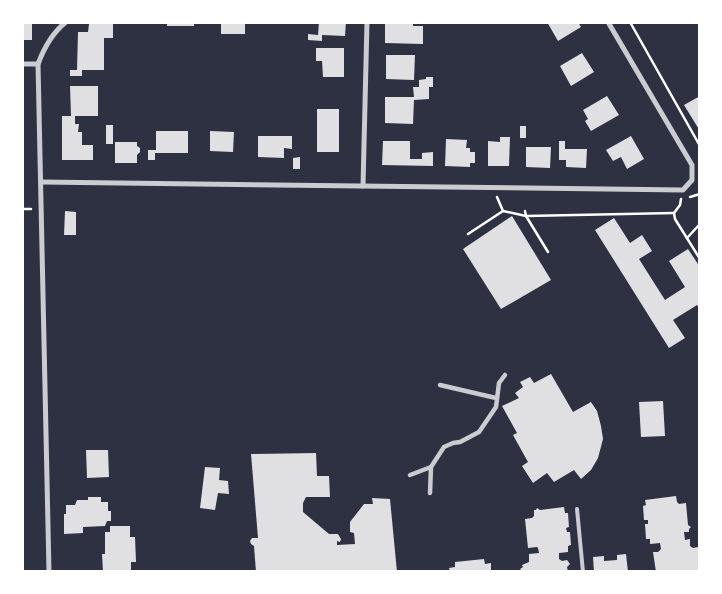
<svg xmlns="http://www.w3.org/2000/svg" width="722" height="594" viewBox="0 0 722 594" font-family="Karla,sans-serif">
<rect width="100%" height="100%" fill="#2d3142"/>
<g fill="#e0e0e3">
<rect x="22" y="22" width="10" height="18"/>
<rect x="167" y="22" width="27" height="4"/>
<rect x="221" y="22" width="24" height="12"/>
<polygon points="319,22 346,22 345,36 322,35 322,41 308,40 308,34 318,35"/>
<polygon points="385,22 413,22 413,26 423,26 423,44 385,43"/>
<polygon points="547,22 578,22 581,27 558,41"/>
<polygon points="89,24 113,24 113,38 104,38 104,70 82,70 82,76 70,76 70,70 77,70 78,32 88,32"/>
<polygon points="316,48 344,48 344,77 323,77 322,61 316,61"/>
<polygon points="582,53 594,72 571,86 560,66"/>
<polygon points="386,55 415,55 414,80 386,79"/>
<polygon points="426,77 433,77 433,87 429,87 429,99 414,100 413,124 385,123 385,97 414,97 413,87 419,87 419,80 426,79"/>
<polygon points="70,86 98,86 98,116 75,116 75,124 79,124 78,132 82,132 82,145 93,145 93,160 62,160 62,116 71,116"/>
<polygon points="607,96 619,115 591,131 585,121 588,119 583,110"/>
<polygon points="700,96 700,131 684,105"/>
<rect x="317" y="109" width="22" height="43"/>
<rect x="106" y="125" width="7" height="19"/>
<rect x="520" y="126" width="6" height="12"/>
<polygon points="156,131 188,131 188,153 155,153 155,160 148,160 148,150 156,150"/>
<polygon points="210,131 234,132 233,152 210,151"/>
<polygon points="258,136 292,136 292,149 284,148 284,158 258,157"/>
<polygon points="631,136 644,159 627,169 621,157 613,161 606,150"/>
<polygon points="500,137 510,137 509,166 488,166 488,141 500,142"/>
<polygon points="446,139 467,140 466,148 470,148 470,152 475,152 475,163 470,163 470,167 445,166"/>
<polygon points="383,141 410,141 410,159 422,159 422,153 433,152 433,166 382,165"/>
<polygon points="559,141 565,141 565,149 587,149 586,168 566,167 566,160 559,160"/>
<polygon points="115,142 137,142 137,146 140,148 140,152 137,155 137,163 115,163"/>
<polygon points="526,147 551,147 550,168 526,167"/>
<polygon points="300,157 300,169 293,169 293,158"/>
<polygon points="65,211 76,212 76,235 64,235"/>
<polygon points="512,216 551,280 501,309 463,249"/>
<polygon points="614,218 630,243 642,235 652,251 639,259 665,300 685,287 669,261 688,249 700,267 700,309 697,305 673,320 685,338 669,348 595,230"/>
<polygon points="551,374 573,412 591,402 597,411 601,426 603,439 598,458 591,470 581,479 574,470 554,482 547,473 533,483 522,466 528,462 513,435 517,433 502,406 519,398 515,393 523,387 520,382 530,377 534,383"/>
<polygon points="663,401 665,436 641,437 639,402"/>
<polygon points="86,450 108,450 109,477 87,478"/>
<polygon points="316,453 317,476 329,476 330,497 306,497 303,503 303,512 329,534 338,534 341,539 340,542 337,541 337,545 355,544 354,533 350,532 350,522 364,504 373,504 372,498 390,499 397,572 256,572 254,546 251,544 250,541 252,538 258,538 251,454"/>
<polygon points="205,467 220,468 219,480 228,481 229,494 218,493 215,510 200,508"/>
<polygon points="676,496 677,502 679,504 686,503 688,525 691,527 689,529 689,532 684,532 685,540 690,539 690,546 693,548 698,547 700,572 656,572 653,552 658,552 661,549 660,543 650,544 650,539 646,539 645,524 648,524 648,520 644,520 643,506 646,505 645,500"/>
<polygon points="88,497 101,497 101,502 108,502 108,511 111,511 111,521 107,521 105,526 83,527 83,533 64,534 64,514 66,514 66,505 75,505 77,500 88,500"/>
<polygon points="564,507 565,513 568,513 569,527 566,528 567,532 570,532 571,545 568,546 568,552 559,553 559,559 562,561 567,560 570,564 567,567 568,572 523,572 520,569 523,567 522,565 529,562 529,554 539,553 538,548 537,547 528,548 525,519 532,518 534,516 534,510 536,510 537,508 540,510"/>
<polygon points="110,526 130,526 130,537 135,537 136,562 131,562 131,572 103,572 102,554 105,554 105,532 110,532"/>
<polygon points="626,554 628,572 594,572 593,557 604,556 604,561 617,560 617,555"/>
<polygon points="484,559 485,564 491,563 491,572 450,572 449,568 455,567 455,562"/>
</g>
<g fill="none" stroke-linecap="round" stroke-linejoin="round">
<g stroke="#fff" stroke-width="2.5">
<polyline points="630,22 700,146"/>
<polyline points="497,197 503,211"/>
<polyline points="690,197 700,194"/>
<polyline points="681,199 680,205 674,213 675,219 700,259"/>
<polyline points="22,209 31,209"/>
<polyline points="525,211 526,216 548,252"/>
<polyline points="468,234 503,211 526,216 674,213"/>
<polyline points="687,238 700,224"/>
</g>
<polyline stroke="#caccd0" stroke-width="4" points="577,509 583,572"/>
<g stroke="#caccd0" stroke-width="4.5">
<polyline points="440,385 496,398"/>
<polyline points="410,475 431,467 444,447 453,443 460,442 479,432 496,407 499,383 505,375"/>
<polyline points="430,493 431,467"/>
</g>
<g stroke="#caccd0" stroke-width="5">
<polyline points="22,64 38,64"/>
<polyline points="41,182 683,190 692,180 692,165 608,22"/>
<polyline points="363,186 367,22"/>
<path d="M49 572 38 64C44 48 52 33 66 22"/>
</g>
</g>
<rect width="722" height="594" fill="none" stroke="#ffffff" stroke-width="48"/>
</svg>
